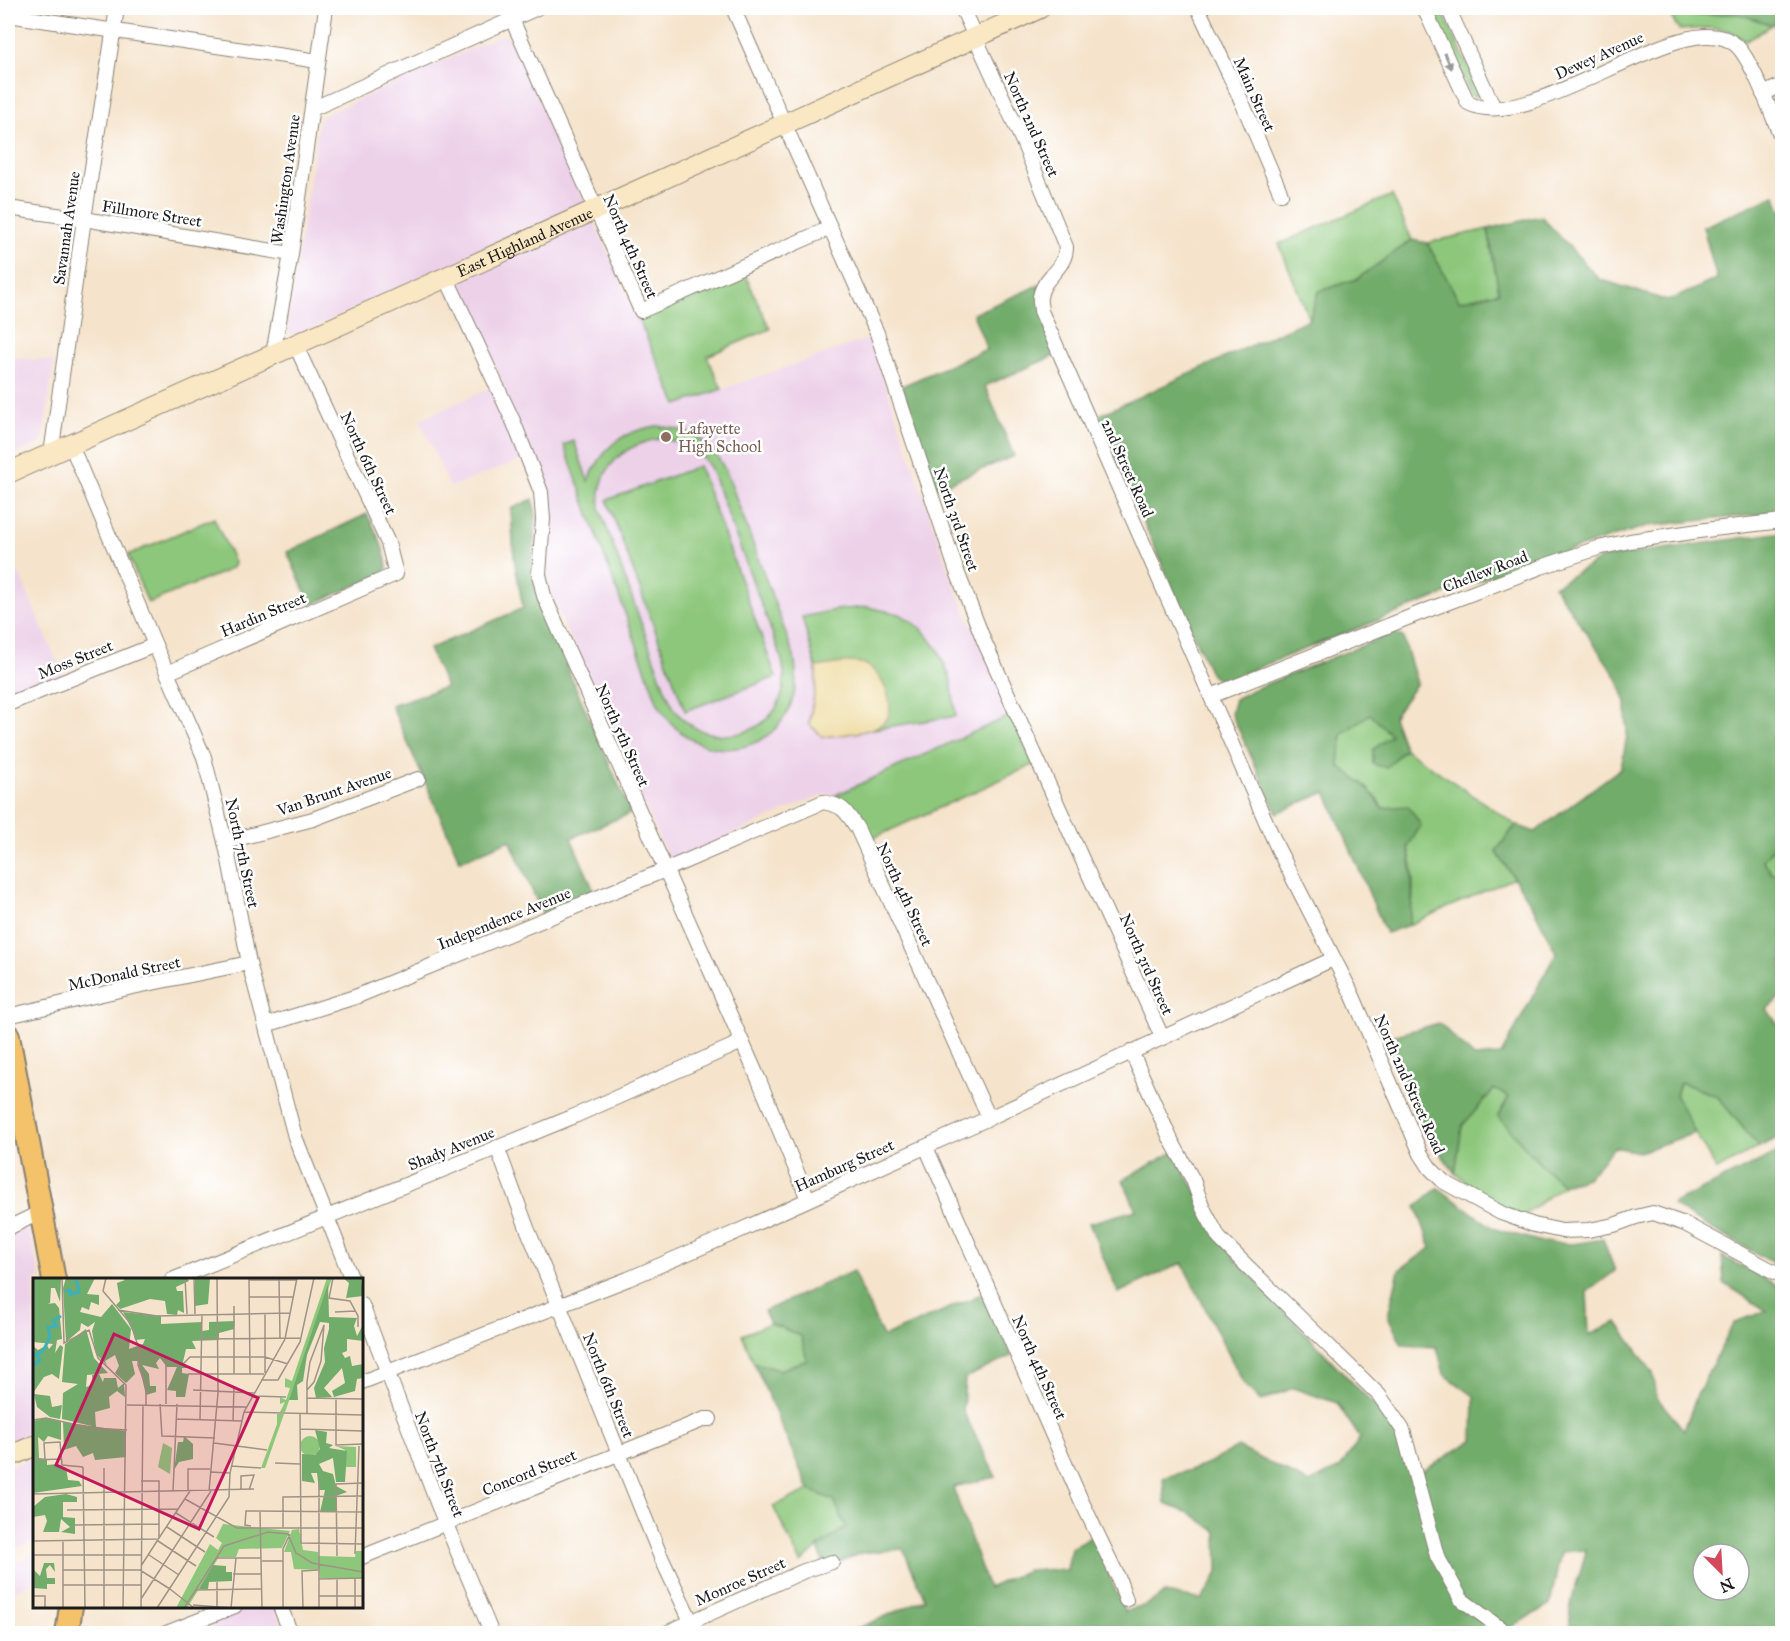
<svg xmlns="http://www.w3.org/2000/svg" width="1790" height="1641" viewBox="0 0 1790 1641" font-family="'IM FELL Great Primer',serif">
<rect width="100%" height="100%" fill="#fff"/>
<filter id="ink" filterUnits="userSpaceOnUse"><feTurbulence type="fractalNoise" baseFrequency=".0167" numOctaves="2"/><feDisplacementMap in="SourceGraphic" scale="12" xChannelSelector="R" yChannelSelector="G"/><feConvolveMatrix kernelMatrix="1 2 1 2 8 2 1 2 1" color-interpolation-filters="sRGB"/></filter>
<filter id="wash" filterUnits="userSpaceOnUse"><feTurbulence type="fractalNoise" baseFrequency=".008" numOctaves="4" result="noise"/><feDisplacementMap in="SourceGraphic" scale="24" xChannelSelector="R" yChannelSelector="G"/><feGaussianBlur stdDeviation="1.35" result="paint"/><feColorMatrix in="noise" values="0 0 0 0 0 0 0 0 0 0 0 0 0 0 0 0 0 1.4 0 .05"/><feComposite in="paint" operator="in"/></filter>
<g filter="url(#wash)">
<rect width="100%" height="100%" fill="#f5e3cb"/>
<g fill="#edd1e9">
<polygon points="501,35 509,37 515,47 677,405 870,338 953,583 1011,715 836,795 825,795 811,799 679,858 672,860 666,853 553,600 546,566 550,532 550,507 543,475 535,455 450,487 420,420 503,382 451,265 297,335 292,335 287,329 319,120 331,112"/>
<polygon points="8,357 54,361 43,439 39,444 8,457"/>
<polygon points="8,549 64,677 8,698"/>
<polygon points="19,1230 27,1230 30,1235 40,1279 34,1280 34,1439 8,1450 8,1235"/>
<polygon points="34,1457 34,1541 8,1553 8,1468"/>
<polygon points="34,1554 34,1582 8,1593 8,1566"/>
<polygon points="256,1606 274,1607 286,1634 188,1634"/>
</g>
<g fill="#8dc77b" stroke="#54724c" stroke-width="1.5" fill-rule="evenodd">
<polygon points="1431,8 1441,8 1479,90 1478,95 1474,97 1471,95"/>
<polygon points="1739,14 1772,25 1746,41 1728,30 1708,28 1679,30 1670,15"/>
<polygon points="1392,195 1412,240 1357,279 1319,291 1309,319 1279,244"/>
<polygon points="1488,229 1499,292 1459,301 1427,243"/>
<polygon points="743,270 770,329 707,356 722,389 677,405 638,318"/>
<path d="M657 426C693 429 711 441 727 473L794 656C812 748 702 785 658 704L564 445 574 441 588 481C604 447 619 432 657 426ZM659 439C682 441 697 448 710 467L781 657C785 671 786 688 779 702 763 738 712 745 684 720 674 712 670 700 665 689L600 509C596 469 622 445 659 439Z"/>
<polygon points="699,466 776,677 685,711 607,500"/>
<polygon points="214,518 234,562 233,567 226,571 148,603 128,555"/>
<polygon points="867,607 900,614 921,628 938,649 951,680 956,716 823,737 809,724 816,684 816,667 802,617 835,610"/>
<polygon points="1370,713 1392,735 1373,750 1386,768 1405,749 1516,825 1496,851 1514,878 1409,925 1413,898 1413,870 1408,847 1375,796 1338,766 1342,734"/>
<path d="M1011 715 1033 765 869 840C860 821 855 808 836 795Z"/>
<polygon points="1782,838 1782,874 1772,874 1763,860"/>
<polygon points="1680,1082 1717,1096 1759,1147 1717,1170 1695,1133 1676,1096"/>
<polygon points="1494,1089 1509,1097 1498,1116 1539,1163 1563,1185 1522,1217 1484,1196 1455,1173 1462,1126"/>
<polygon points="770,1323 801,1336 808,1360 780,1370 754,1363 742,1335"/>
<polygon points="809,1490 834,1500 846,1527 818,1547 801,1563 773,1506"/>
</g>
<g fill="#72ac6b" stroke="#476444" stroke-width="1.5" fill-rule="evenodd">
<polygon points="1667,8 1782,8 1782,19 1772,25 1739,14 1670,15"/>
<polygon points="1775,195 1782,211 1782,512 1647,526 1493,575 1221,682 1211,675 1097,416 1309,319 1319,291 1357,279 1412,240 1427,243 1459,301 1499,292 1488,229 1541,216 1599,279 1668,301 1717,279 1703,227"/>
<polygon points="1039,285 1056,355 985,386 1014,456 936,488 902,386 987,349 973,314"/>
<polygon points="533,499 536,517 531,569 539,604 631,813 571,838 595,893 542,913 510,840 460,861 391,705 446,687 429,649 523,608 514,558 511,509"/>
<path d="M367 514C376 532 385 548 387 568L382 574 311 605 287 552Z"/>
<polygon points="1782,532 1782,838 1763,860 1772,874 1782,874 1782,996 1767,1009 1782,1031 1782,1136 1759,1147 1717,1096 1680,1082 1676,1096 1695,1133 1639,1152 1614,1147 1587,1178 1563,1185 1539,1163 1498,1116 1509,1097 1494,1089 1462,1126 1455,1173 1430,1139 1409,1092 1389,1037 1439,1023 1474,1057 1501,1055 1556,953 1532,905 1496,851 1516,825 1535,832 1621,768 1627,736 1626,702 1616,676 1554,586 1602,558"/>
<path d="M1393 633 1403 637 1417 683 1393 717 1405 749 1386 768 1373 764V750L1391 735 1370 714 1342 734 1339 766C1357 779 1370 787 1382 808L1408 806 1421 825 1408 847C1413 876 1414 896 1409 925L1386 933 1326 792 1277 813 1231 713 1235 699 1252 690Z"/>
<polygon points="1782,1150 1782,1268 1693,1218 1672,1204"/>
<path d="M1173 1152 1235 1259 1385 1417 1420 1473 1473 1440 1474 1396 1444 1374 1437 1347 1402 1345 1388 1316 1399 1270 1431 1248 1416 1206 1438 1188 1495 1229 1542 1242 1573 1244 1603 1239 1615 1271 1587 1292 1589 1335 1617 1322 1653 1373 1657 1398 1684 1430 1697 1395 1734 1322 1767 1311 1724 1283 1722 1256 1782 1288V1633H1572C1563 1611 1582 1573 1586 1550L1561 1552 1550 1604 1503 1633H855L854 1630 925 1599 903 1549 861 1553 825 1568 818 1547 846 1527 834 1500 809 1490 754 1363 780 1370 807 1360 801 1336 770 1323 764 1311 853 1271 883 1337 984 1293 1012 1356 965 1378 963 1411 996 1477 953 1487 988 1588 1028 1570H1067L1071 1548 1092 1536 1125 1612 1136 1607 1144 1606 1165 1593 1202 1600 1218 1573 1217 1532 1192 1514 1165 1504 1163 1478 1203 1466 1238 1447 1309 1483 1340 1468 1360 1438 1337 1403 1293 1388 1261 1401 1244 1384 1182 1263 1118 1293 1089 1223 1136 1210 1123 1180ZM1703 1554H1739V1590H1703Z"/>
</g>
<path fill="#eeda9e" stroke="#857b5d" stroke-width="1.5" d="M850 662C854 663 860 662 864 664 880 669 898 705 886 720 877 733 838 735 823 737L809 724 816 684V667Z"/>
</g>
<g filter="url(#ink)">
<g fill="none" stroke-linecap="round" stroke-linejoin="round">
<defs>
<g id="street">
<polyline points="507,8 641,311 830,228"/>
<polyline points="733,8 877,333 956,569 984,641 1162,1037"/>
<path d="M962 8 1023 142 1066 247C1066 269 1043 276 1040 297 1039 301 1041 307 1041 311L1278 849 1352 994 1421 1154 1430 1168 1444 1182 1501 1213 1534 1225 1562 1231 1589 1230 1614 1225 1636 1217 1653 1213 1685 1224 1782 1276"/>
<polyline points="1198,8 1242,102 1281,194"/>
<path d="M1424 8 1468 103C1533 137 1685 0 1736 45 1753 61 1772 116 1782 139"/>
<polyline points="1448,8 1494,108"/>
<polyline points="8,15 318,61"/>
<polyline points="1763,94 1782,85"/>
<polyline points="312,109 537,8"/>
<polyline points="8,208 84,219 291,254"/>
<polyline points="446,277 514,423 541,492 543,519 539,574 544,596 759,1080 808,1199"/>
<polyline points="273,354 291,254 326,8"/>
<polyline points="71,445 155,645 204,757 227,850 249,963 295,1137 352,1280"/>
<polyline points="51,454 84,219 117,8"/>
<polyline points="167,673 396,574 388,543 295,344"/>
<polyline points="1211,696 1420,613 1541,567 1598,548 1630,541 1713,529 1782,521"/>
<polyline points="8,704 155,645"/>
<polyline points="225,842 313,819 418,779"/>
<polyline points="8,1016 128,988 249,963"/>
<path d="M266 1025 355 997 665 870 823 802C844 806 845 810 857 828L989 1118"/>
<polyline points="1131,1051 1170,1138 1193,1180 1203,1208 1219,1238 1246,1265 1379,1395 1403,1430 1437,1556 1461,1599 1508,1634"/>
<polyline points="497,1147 527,1228 559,1305 660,1555 697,1634"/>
<polyline points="926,1147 1081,1500 1118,1577 1126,1600"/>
<polyline points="8,1228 41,1212"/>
<polyline points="172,1280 570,1118 742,1042"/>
<polyline points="362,1305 438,1505 492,1634"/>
<polyline points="362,1382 628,1279 732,1234 989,1118 1333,959"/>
<polyline points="362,1557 705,1419 710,1419"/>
<polyline points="280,1606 291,1634"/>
<polyline points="164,1634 235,1606"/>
<polyline points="664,1634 804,1571 832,1562"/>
</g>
<g id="secondary">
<path id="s1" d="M8 473 460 271 1040 8"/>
<polyline points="8,1457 34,1446"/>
</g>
<g id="primary">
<polyline points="8,1036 54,1280"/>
<polyline points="67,1634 71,1606"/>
</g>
</defs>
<use href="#street" stroke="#888074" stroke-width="16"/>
<use href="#secondary" stroke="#888074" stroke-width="22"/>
<use href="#primary" stroke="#888074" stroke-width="26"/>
<use href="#street" stroke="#fff" stroke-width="14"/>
<use href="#secondary" stroke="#fae7c3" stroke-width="20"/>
<use href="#primary" stroke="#f3c26a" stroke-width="22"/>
</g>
<defs><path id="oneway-solid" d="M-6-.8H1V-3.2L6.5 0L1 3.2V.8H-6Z" transform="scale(1.5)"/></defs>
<use fill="#999" href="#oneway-solid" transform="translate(1448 61) rotate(66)"/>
</g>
<circle fill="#8d6e63" stroke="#fff" stroke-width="2" cx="666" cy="437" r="6"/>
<g text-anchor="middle" stroke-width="5" stroke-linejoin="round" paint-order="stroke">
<g font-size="16" fill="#1c1c1c" stroke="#fff">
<text transform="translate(1599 55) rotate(-24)" y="6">Dewey Avenue</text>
<text transform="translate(1255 94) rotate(66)" y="6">Main Street</text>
<text transform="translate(1032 124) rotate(66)" y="6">North 2nd Street</text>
<text transform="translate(285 179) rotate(-82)" y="6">Washington Avenue</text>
<text transform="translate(152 213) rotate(9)" y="6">Fillmore Street</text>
<text transform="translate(66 228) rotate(-82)" y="6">Savannah Avenue</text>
<text dy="6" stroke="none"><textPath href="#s1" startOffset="566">East Highland Avenue</textPath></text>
<text transform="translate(631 246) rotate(66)" y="6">North 4th Street</text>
<text transform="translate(369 463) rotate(65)" y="6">North 6th Street</text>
<text transform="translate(1128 468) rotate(66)" y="6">2nd Street Road</text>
<text transform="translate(957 519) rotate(71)" y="6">North 3rd Street</text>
<text transform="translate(1485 571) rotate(-21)" y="6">Chellew Road</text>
<text transform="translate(263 614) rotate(-23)" y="6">Hardin Street</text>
<text transform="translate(75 659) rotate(-22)" y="6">Moss Street</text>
<text transform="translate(623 735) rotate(66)" y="6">North 5th Street</text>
<text transform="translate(334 791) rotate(-19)" y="6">Van Brunt Avenue</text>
<text transform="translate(243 853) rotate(78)" y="6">North 7th Street</text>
<text transform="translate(905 894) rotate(65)" y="6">North 4th Street</text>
<text transform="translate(504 918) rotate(-22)" y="6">Independence Avenue</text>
<text transform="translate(1147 964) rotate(66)" y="6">North 3rd Street</text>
<text transform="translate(124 973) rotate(-12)" y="6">McDonald Street</text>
<text transform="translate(1410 1084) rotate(66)" y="6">North 2nd Street Road</text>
<text transform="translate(451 1148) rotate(-22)" y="6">Shady Avenue</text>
<text transform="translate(844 1165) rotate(-24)" y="6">Hamburg Street</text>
<text transform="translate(1040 1367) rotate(66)" y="6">North 4th Street</text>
<text transform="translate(609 1385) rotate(68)" y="6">North 6th Street</text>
<text transform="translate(440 1464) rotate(69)" y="6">North 7th Street</text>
<text transform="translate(529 1472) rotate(-22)" y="6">Concord Street</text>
<text transform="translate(740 1581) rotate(-24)" y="6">Monroe Street</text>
</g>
<g font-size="16" fill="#785e54" stroke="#fff" text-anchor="start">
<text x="678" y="434">Lafayette<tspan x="678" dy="18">High School</tspan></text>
</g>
</g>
<g transform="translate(33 1278)">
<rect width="330" height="330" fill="#f5e3cb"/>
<path d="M294 0H299L252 134H247L252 124 247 126V119L253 122 257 110 252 109V100L259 103ZM244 136H251L232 190H228L244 146ZM267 168a10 10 0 1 1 20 0a10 10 0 1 1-20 0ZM130 165 139 170 137 196 125 189ZM303 168 323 169V189H313L312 172ZM190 246 257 253 249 270 206 271 203 279H186L154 330H143L177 266 185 272 189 265 183 260ZM266 251 270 272 285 274V278L322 279 323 273H330V300H287L286 292 261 291 258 274H251L259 252Z" fill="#8dc77b"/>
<path d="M0 0H28L27 24 22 10H18L17 25 14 26 22 25 26 30 29 61 24 62 22 75 27 67 30 69 26 101 19 96 11 99 0 115V68L5 72 14 67 16 71 20 66 0 64ZM33 0H62L54 16 66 17V27L58 24 56 32 49 29 47 34 68 39 79 26 98 51 96 71 110 66 112 61 102 62 100 54 90 34 128 38V46L169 44V53L176 52V44L202 43 201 51 186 55V62L159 63 163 71H153L150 84 156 90H149V95L156 96 152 119H143V113L134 112 144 89H134L127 80 123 85 126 91 109 87 116 96 117 108H123V114L113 117 105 83H99L102 96 93 105 82 95 86 88 82 77 72 83 74 87 63 76 59 53 62 44 55 49 48 45 47 52 33 64 30 10ZM87 0H154L156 3 143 9 144 13H150L151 35 145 32 144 37 134 36 132 23 117 21 87 31 83 27 87 23 84 5 92 2ZM162 0H177L175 26 162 28ZM310 0H328L330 18 313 20 316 5ZM295 6 296 39 324 40 321 48 324 58 330 47V63L314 61V73L309 75 312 80 317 78 319 88 330 86V100L324 101 322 113 301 119 299 113 312 105 309 90 291 110 299 119 283 120 281 110 292 84 291 70 296 51V45L287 44 274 77 270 103 264 107 265 122H256ZM53 51 61 80 75 95 54 97 53 109 60 107 59 97 66 96 70 104 71 100H83L85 110 91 105 92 119 84 113 76 119 77 130 62 134 63 149 29 141 30 115 45 106 29 104 32 66ZM1 116 17 118 19 129 29 127 27 141 17 139 4 129ZM12 140 28 143V162L15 158 11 164 5 159 6 180 14 181V187L25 186 33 190 35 202 46 203 49 208 0 215V143ZM30 144 93 153V179L62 182 60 175 50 179 43 168 31 172ZM282 152 294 154 293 165 300 167 296 170 314 173 312 204H303L300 180 286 186 290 193 300 196 303 208 314 214 303 218 304 233 287 234 292 212H286L284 195H278L282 205 269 203V176L282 177 287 171ZM151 158 160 166V181L146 184 141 192 145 164H150ZM33 216 44 219V224H30V239L42 240V256L28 254 37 249 28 241 26 254H10L14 243 12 237 0 239V229L12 219ZM11 285H21L22 294 17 287 13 291 14 300H22V306H14V311L0 310V291L7 298ZM180 287 193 288V294H199V303L176 304 175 311H166Z" fill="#72ac6b"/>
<path fill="none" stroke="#3fafb9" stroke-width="3" d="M32 13 37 12V17L46 14 43 0M0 88 7 82 3 76 10 73 17 59 15 49 24 48 20 43 28 38"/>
<path fill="none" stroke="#9e9385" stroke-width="1.5" d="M29 0 31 65 56 52 65 80 93 107 90 330M73 0 70 13 98 46 106 71 105 87 113 108V127M152 0 154 36M161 0 162 36M216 0 217 96M246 0 247 61M300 0 296 20 317 23 325 38V49M216 2H264M216 19H260M201 28V96M85 32 124 38 257 35M302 34 322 33M232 35V95M168 61 268 60M151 85 157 79H232L255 86M155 96H231M228 102H245L267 64 281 0M160 112 221 115M274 112 281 104 288 83 291 47 277 84 274 104V136M219 118 253 119M274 120 330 121M303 121V167L330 166M127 126 129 158 182 160M133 126V83M94 127 213 129M211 134 330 137M267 136 268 265 330 266M144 141 209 143M0 142 13 140 58 150 94 152M167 142 169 36M200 143 201 108M267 151 330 153M181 165 234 172M12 181 11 165 27 164 29 187 50 189M0 182 28 181M242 185 267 186M198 188 228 190M50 189 52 330M71 190V330M177 194 197 195M108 203H126V260L108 288M286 205V330M208 212V198L221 197 216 212M140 213 144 126M155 213V191H177M176 213 185 115 184 0M0 216 221 211M152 221 204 250H330M34 232 145 231M227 234 229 330M143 235 181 259M42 247 126 246M218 248 212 247 213 233 330 234M134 249 172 274M250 250V219L330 218M126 260 157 213M30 262V330M0 263 126 261M125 263 163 288M322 276 326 168M0 277H108M116 277 146 297M304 278 303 206 330 205M183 280H228M229 283H250M30 292H107L137 311M200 296H229M322 300V330M286 301 330 300M30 307H108M137 311 161 330M162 312 229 311M0 318H12V330M286 318H330M108 321 178 213M160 327 199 330M108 330 110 127M124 330 196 219 197 195 211 134 252 61 264 0M151 330 191 268 235 254 255 256 263 275 279 285 330 294M184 330V304M198 330 203 280M250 330V271L257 256M270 330 269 293 285 292M304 330V300"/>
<path fill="#c2185b" fill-opacity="0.15" stroke="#c2185b" stroke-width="3" d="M81 56 225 120 166 251 23 187Z"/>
<rect width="330" height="330" fill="none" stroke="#1c1c1c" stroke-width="3"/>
</g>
<rect width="1790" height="1641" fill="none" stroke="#fff" stroke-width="30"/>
<g transform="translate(1721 1572) rotate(156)"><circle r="28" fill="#ffffff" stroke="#a4a4a4" stroke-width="1.5"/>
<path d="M0-4.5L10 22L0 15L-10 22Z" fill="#d1495b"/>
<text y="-9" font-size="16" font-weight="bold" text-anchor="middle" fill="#1c1c1c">N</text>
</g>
</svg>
